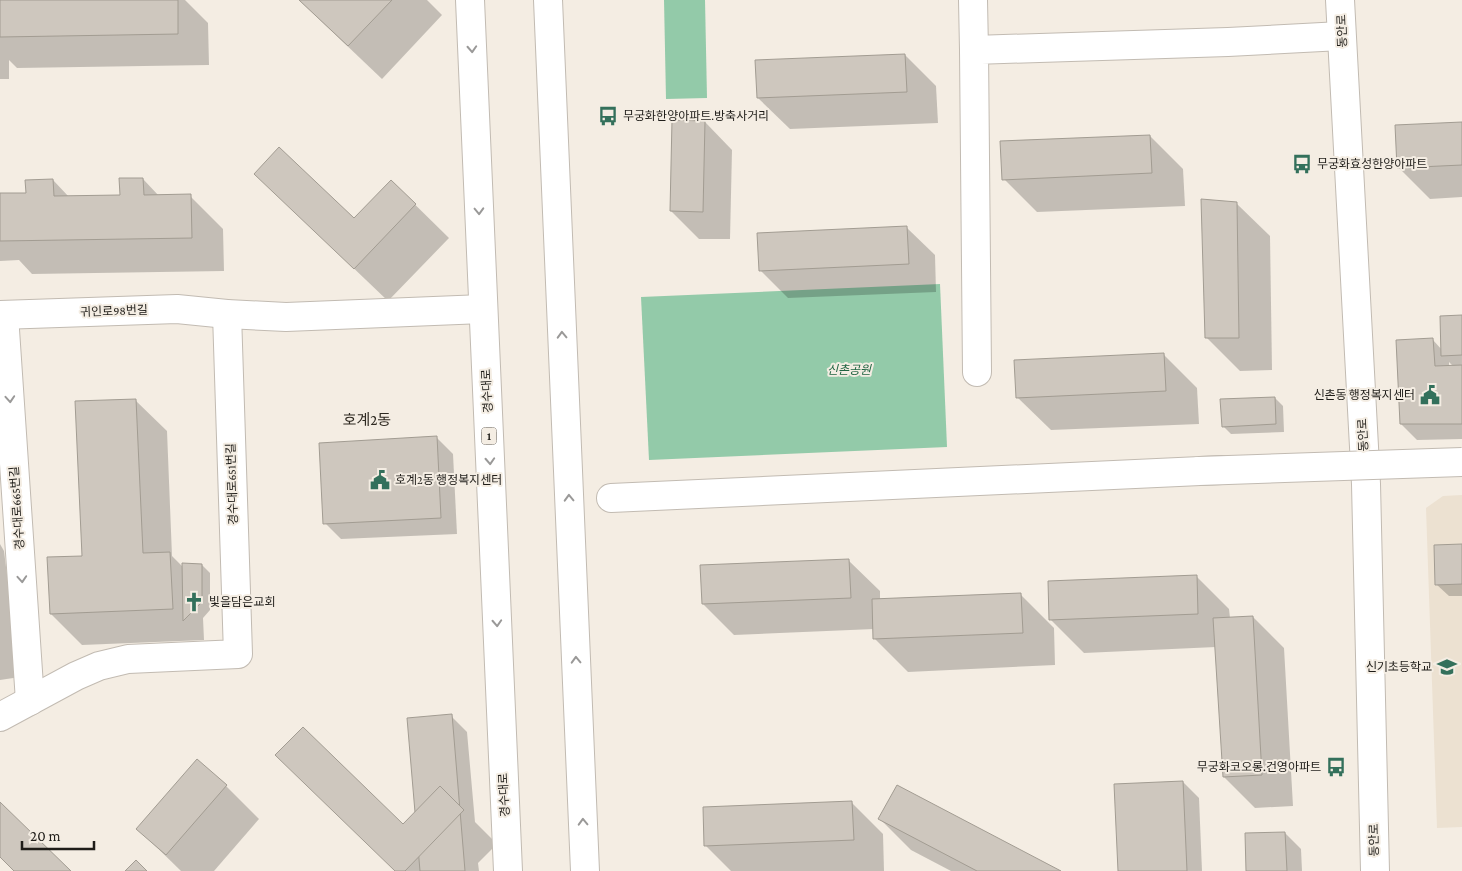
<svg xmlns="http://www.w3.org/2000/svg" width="1462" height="871" viewBox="0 0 1462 871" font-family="'Crimson Pro','Noto Sans KR',serif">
<rect width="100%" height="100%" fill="#f4ede3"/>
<polygon fill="#ece1d1" points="1462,495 1462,827 1437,828 1426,508 1443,496"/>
<g fill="#93caa9">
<polygon points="664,0 705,0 707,98 666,99"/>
<polygon points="940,284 947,447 649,460 641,297"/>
</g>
<g fill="#0003" fill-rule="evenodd">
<polygon points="0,0 185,0 208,23 209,65 17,68 9,60 9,79 0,79"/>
<polygon points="299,0 427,0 442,15 382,79"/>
<polygon points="905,55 936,86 938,123 790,129 758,98"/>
<polygon points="705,122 732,150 730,239 699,239 671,211"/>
<polygon points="1462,123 1462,197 1430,199 1398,167"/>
<polygon points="1150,136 1183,169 1185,206 1037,212 1004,179"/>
<polygon points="255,174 354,220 391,181 449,238 388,301"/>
<polygon points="143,179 159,196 190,196 223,229 224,271 32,274 19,260 0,261 0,193 27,194 53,180 69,197 121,196"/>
<polygon points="1236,203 1270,236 1272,370 1240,371 1207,338"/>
<polygon points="907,228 935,255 936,292 788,298 761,271"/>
<path d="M1462 316V439L1417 440 1401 424 1433 340 1442 350ZM1449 362 1454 367H1449Z"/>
<polygon points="1164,355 1197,388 1199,424 1051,430 1017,397"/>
<polygon points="1275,398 1283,406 1284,432 1231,434 1223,426"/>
<polygon points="135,400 167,431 172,556 183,567 202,565 210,573 210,610 203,618 204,640 82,645 51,614 84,557"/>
<polygon points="437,438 453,454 457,534 341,539 325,523"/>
<polygon points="0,544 4,551 20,677 0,680"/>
<polygon points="1462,545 1462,596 1449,596 1436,584"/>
<polygon points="848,560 880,591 880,600 1020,594 1054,628 1055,665 908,672 875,639 874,629 734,635 703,604"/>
<polygon points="1196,576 1229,609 1230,618 1253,617 1284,648 1293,806 1255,808 1224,777 1216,647 1084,653 1051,620"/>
<polygon points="451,716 467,732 475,822 497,844 478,863 479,871 396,871 403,826 416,812"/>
<polygon points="197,761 226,786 259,819 214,871 181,871 138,829"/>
<polygon points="1183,782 1199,798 1202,871 1119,871"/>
<polygon points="851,802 883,834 884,871 731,871 706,846"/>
<polygon points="880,819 1058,871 951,871 911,850"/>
<polygon points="1285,833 1301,849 1302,871 1247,871"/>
</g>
<g fill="#cec7be" stroke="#a29c92">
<polygon points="0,0 178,0 178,34 0,37"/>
<polygon points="299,0 392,0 348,46"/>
<polygon points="905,54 907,92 757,98 755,60"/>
<polygon points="672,120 705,121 703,212 670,211"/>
<polygon points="1462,122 1462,165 1397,168 1395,125"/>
<polygon points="1150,135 1152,173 1002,180 1000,141"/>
<polygon points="279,147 354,218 391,180 416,204 354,269 254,174"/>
<polygon points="119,178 143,178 144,195 191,194 192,238 0,241 0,193 26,193 25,180 53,179 54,196 120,195"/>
<polygon points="1201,199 1237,202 1239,338 1205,338"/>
<polygon points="907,226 909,264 759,271 757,233"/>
<polygon points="1462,315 1462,355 1441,356 1440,316"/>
<polygon points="1433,338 1435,366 1462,365 1462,424 1400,424 1396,340"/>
<polygon points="1164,353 1166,391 1016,398 1014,360"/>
<polygon points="1275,397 1276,424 1222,427 1220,399"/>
<polygon points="136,399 143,553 170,552 173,609 50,614 47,557 82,556 75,401"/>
<polygon points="437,436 441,518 323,524 319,443"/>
<polygon points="1462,544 1462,584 1435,585 1434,545"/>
<polygon points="849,559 851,598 702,604 700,565"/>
<polygon points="182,563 202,564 202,602 183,621"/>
<polygon points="1197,575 1198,614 1049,620 1048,581"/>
<polygon points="1021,593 1023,633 873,639 872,599"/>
<polygon points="1253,616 1262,775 1223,777 1213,618"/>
<polygon points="452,714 465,871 420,871 407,718"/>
<polygon points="303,727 403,824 440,786 464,810 405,871 395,871 275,755"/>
<polygon points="197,759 227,785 166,855 136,829"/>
<polygon points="1183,781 1187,871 1118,871 1114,784"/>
<polygon points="897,785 1061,871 977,871 878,819"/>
<polygon points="852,801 854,840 704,846 703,807"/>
<polygon points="0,802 71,871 14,871 0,857"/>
<polygon points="1285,832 1287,871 1246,871 1245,833"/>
<polygon points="136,860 147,871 125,871"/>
</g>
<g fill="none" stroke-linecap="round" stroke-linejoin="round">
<defs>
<g id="minor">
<polyline points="973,0 974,50"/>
<polyline points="1340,0 1366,484 1375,871"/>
<polyline points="0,315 177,309 227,314 286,317 483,309"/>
<polyline points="4,315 30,701"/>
<polyline points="977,372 974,50 1228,42 1341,36"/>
<polyline points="611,498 1222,470"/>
<polyline points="0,717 76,676 99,666 128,659 238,654 227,314"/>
</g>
<g id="major">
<polyline points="470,0 508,871"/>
<polyline points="548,0 585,871"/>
</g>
</defs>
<use href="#minor" stroke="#c2bbb2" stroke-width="30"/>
<use href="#major" stroke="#c2bbb2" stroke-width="30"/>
<use href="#minor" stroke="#fff" stroke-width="28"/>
<use href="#major" stroke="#fff" stroke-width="28"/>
<defs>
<polyline id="minor-bridge" points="1199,471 1462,462"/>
</defs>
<use href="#minor-bridge" stroke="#c2bbb2" stroke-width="30" stroke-linecap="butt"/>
<use href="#minor-bridge" stroke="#fff" stroke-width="28"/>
</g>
<defs><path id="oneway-chevron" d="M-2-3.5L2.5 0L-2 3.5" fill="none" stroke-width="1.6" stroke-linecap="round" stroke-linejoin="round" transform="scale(1.25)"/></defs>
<g stroke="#9a9998">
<use href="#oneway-chevron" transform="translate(472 49) rotate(87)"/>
<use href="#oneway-chevron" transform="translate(479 211) rotate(88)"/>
<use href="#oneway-chevron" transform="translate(562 335) rotate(-92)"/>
<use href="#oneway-chevron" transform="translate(10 399) rotate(86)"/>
<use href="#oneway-chevron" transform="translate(490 461) rotate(87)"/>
<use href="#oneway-chevron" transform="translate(569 498) rotate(-92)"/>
<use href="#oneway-chevron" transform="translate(22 579) rotate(86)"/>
<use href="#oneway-chevron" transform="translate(497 623) rotate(87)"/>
<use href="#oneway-chevron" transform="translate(576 660) rotate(-92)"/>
<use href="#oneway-chevron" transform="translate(583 822) rotate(-92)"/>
</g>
<defs>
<symbol id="bus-bare" viewBox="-9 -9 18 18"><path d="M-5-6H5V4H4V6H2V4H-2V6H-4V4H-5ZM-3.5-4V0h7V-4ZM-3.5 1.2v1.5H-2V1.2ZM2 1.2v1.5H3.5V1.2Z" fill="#33705b" stroke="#f4ede3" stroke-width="2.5" paint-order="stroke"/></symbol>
<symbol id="civic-bare" viewBox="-9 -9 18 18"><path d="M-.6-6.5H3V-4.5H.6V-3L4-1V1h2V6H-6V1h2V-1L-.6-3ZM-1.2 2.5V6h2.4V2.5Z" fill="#33705b" stroke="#f4ede3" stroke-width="2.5" paint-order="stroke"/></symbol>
<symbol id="church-bare" viewBox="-9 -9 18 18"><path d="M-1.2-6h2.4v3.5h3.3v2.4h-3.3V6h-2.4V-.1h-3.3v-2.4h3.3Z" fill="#33705b" stroke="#f4ede3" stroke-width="2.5" paint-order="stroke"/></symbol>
<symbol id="school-bare" viewBox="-9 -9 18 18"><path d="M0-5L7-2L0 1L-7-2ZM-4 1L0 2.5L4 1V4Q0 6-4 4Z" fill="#33705b" stroke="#f4ede3" stroke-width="2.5" paint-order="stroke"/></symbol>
</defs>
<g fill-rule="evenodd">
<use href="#bus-bare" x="594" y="102" width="28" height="28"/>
<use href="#bus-bare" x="1288" y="150" width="28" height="28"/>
<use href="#civic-bare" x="1416" y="381" width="28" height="28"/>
<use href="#civic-bare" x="366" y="466" width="28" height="28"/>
<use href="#church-bare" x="180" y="588" width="28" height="28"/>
<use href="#school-bare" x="1433" y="653" width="28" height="28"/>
<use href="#bus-bare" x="1322" y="753" width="28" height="28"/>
</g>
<g text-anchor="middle" stroke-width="4" stroke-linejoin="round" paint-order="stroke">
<rect fill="#f4ede3" stroke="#5f5b56" stroke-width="1" x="481.5" y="427.5" width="15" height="17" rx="4"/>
<g font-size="11" font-weight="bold" fill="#1f1d19">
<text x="489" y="440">1</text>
</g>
<g font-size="12" fill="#1f1d19" stroke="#f4ede3">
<text transform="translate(1342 31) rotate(-92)" y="4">동안로</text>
<text transform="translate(114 311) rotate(-2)" y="4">귀인로98번길</text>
<text transform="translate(487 391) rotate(-93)" y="4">경수대로</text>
<text transform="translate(1363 435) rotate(-93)" y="4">동안로</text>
<text transform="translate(232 484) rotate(-92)" y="4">경수대로651번길</text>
<text transform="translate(17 508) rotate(-94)" y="4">경수대로665번길</text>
<text transform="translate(504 795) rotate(-93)" y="4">경수대로</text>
<text transform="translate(1374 840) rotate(-91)" y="4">동안로</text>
</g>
<g font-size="12" fill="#1f1d19" stroke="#f4ede3" text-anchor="start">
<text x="623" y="120">무궁화한양아파트.방축사거리</text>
<text x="1317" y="168">무궁화효성한양아파트</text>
<text x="1415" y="399" text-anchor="end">신촌동 행정복지센터</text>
<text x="395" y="484">호계2동 행정복지센터</text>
<text x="209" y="606">빛을담은교회</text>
<text x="1432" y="671" text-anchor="end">신기초등학교</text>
<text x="1321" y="771" text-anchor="end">무궁화코오롱.건영아파트</text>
</g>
<g font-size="12" font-style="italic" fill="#1f6441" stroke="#f4ede3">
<text x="849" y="374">신촌공원</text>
</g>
<g font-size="15" fill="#2f2a22" stroke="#f4ede3">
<text x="367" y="425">호계2동</text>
</g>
</g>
<path d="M22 841v8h72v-8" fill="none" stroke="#1f1d19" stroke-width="2.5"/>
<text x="30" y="841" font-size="15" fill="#1f1d19" stroke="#f4ede3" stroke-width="4" paint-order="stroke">20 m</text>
</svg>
